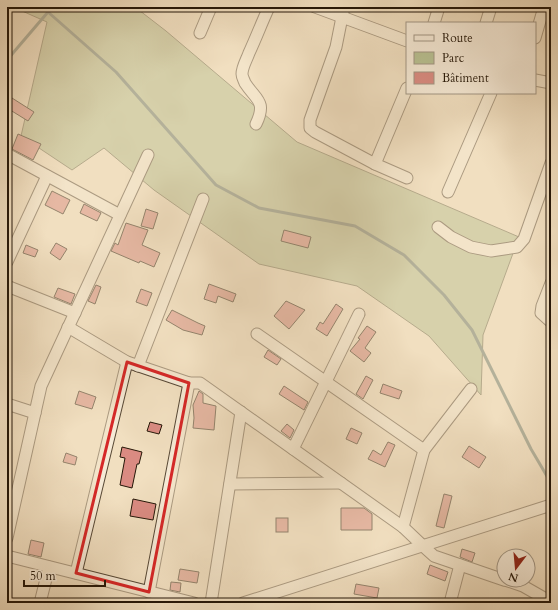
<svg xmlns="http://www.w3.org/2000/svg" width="558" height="610" viewBox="0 0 558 610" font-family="Cardo,serif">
<rect width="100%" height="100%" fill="#f1dfc0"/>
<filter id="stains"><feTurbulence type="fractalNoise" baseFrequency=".005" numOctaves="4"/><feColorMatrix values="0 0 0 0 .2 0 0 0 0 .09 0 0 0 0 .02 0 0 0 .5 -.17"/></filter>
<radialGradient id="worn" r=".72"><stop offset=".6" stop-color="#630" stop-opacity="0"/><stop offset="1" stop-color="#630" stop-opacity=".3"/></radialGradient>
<polygon fill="#b9c293" stroke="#6f6c4e" points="13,7 135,7 166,31 297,142 519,237 483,335 481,395 429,336 357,286 259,264 154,190 104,148 72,170 21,136 47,22"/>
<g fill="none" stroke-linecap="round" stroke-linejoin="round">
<g stroke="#6c7b6e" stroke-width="3">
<polyline points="47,7 48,12 116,72 216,185 259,208 355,226 404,255 444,295 472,330 531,449 551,483"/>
<polyline points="7,60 48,12"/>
</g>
</g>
<g fill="#da8b82" stroke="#251708">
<polygon points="12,98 34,112 28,121 7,108 7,105"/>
<polygon points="18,134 41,144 33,160 12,149"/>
<polygon points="52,191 70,200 63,214 45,205"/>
<polygon points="84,204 101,213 97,221 80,213"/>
<polygon points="146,209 158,213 153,229 141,226"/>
<polygon points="126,223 148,230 142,245 160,253 154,267 140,261 139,263 111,251 115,243 118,245"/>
<polygon points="284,230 311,237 308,248 281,241"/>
<polygon points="56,243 67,249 60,260 50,253"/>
<polygon points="26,245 38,250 35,257 23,253"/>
<polygon points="209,284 236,294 233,302 218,296 216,303 204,299"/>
<polygon points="96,285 101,287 95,304 88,301"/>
<polygon points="58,288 75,294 71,304 54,297"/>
<polygon points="141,289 152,293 147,306 136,302"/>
<polygon points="286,301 305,310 289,329 274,316"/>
<polygon points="336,304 343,309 327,336 316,329 320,322 323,324"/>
<polygon points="172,310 198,323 205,326 202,335 183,330 166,320"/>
<polygon points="367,326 376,332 365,348 371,353 364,362 350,351 360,339 358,338"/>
<polygon points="268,350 281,359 277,365 264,357"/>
<polygon points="366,376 373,380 363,399 356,394"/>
<polygon points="383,384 402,391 399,399 380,393"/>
<polygon points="284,386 308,402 304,410 279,394"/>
<polygon points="79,391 96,397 92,409 75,404"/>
<polygon points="199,391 203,394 203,403 216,406 214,430 193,428 194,418 193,405"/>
<polygon points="150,422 162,425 159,434 147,431"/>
<polygon points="287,424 294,430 290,438 281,431"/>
<polygon points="351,428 362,433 357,444 346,439"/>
<polygon points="388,442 395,445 385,467 368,459 373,450 381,455"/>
<polygon points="469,446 486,457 479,468 462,457"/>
<polygon points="122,447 142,452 139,464 137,464 132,488 120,485 125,458 120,457"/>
<polygon points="66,453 77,457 75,465 63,462"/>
<polygon points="444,494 452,496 444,528 436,526"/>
<polygon points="133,499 156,504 153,520 130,516"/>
<polygon points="341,508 364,508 372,514 372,530 341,530"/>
<rect x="276" y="518" width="12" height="14"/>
<polygon points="31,540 44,543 41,557 28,554"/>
<polygon points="462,549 475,553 472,562 460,557"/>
<polygon points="430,565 448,572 445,581 427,574"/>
<polygon points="180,569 199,572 197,583 178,580"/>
<polygon points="171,582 181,583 180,592 170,590"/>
<polygon points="356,584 379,588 377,598 354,594"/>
</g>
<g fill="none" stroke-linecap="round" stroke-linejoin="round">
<defs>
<g id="street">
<polyline points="315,7 407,41"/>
<polyline points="344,7 336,47 310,120 310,128 315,132 375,164"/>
<polyline points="434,23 439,7"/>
<polyline points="486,23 491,7"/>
<polyline points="200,33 211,7"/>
<polyline points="535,38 544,7"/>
<polyline points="535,80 551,83"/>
<path d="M256 124C267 101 256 100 245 83 244 80 242 77 242 74 242 67 247 59 249 53 256 38 262 22 269 7"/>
<polyline points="7,154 120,215"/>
<polyline points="407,178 375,164 407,88"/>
<polyline points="448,192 491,93"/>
<polyline points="438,227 451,237 471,247 491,251 517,247 524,239 551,163"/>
<polyline points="7,262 47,176"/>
<polyline points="551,283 542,306 541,313 551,322"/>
<polyline points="7,286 75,313"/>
<polyline points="68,327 127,362 189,383 200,383 403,527 423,546 434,556 504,580"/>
<polyline points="257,334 424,450"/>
<polyline points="138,366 203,199"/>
<polyline points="7,404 35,413"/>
<polyline points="293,449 359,314"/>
<polyline points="230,484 341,483"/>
<polyline points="403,527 424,450 471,389"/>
<polyline points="7,538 41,386 148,155"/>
<polyline points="7,556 194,603"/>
<polyline points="76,573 127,362"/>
<polyline points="505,580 523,586 551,602"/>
<polyline points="149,592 189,383"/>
<polyline points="40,603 49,567"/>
<polyline points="211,603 241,412"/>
<polyline points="243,603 551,505"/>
<polyline points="450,603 460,565"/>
</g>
</defs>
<use href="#street" stroke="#584936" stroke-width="13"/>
<use href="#street" stroke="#f6ead6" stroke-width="11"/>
</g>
<path d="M0 0H558V610H0ZM127 362 189 383 149 592 76 573Z" fill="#f1dfc0" fill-opacity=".55" fill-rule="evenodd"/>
<path fill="none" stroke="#d62828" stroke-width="3" stroke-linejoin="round" d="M127 362 189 383 149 592 76 573Z"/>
<rect width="558" height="610" fill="none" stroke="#f1dfc0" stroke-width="24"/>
<rect x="8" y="8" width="542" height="594" fill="none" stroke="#251708" stroke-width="2"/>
<rect x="12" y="12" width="534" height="586" fill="none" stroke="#251708"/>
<rect x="406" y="22" width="130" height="72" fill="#f6ead6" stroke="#a29684"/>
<rect x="414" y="35" width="20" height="6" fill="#f6ead6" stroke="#a29684"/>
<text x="442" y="42" font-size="12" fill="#251708">Route</text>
<rect x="414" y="52" width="20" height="12" fill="#b9c293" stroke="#a29684"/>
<text x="442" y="62" font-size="12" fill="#251708">Parc</text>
<rect x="414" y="72" width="20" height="12" fill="#da8b82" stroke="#a29684"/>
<text x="442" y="82" font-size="12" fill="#251708">Bâtiment</text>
<g transform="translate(516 568) rotate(196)"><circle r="19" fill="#f6ead6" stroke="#a29684"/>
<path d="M0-3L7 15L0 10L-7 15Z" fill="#8f2418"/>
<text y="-6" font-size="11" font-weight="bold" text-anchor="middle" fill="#251708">N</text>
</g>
<path d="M24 580v6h81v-6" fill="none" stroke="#251708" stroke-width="2"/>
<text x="30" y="580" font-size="12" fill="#251708" stroke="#f6ead6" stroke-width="3" paint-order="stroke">50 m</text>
<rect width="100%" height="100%" filter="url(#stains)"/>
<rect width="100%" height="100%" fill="url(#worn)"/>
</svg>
